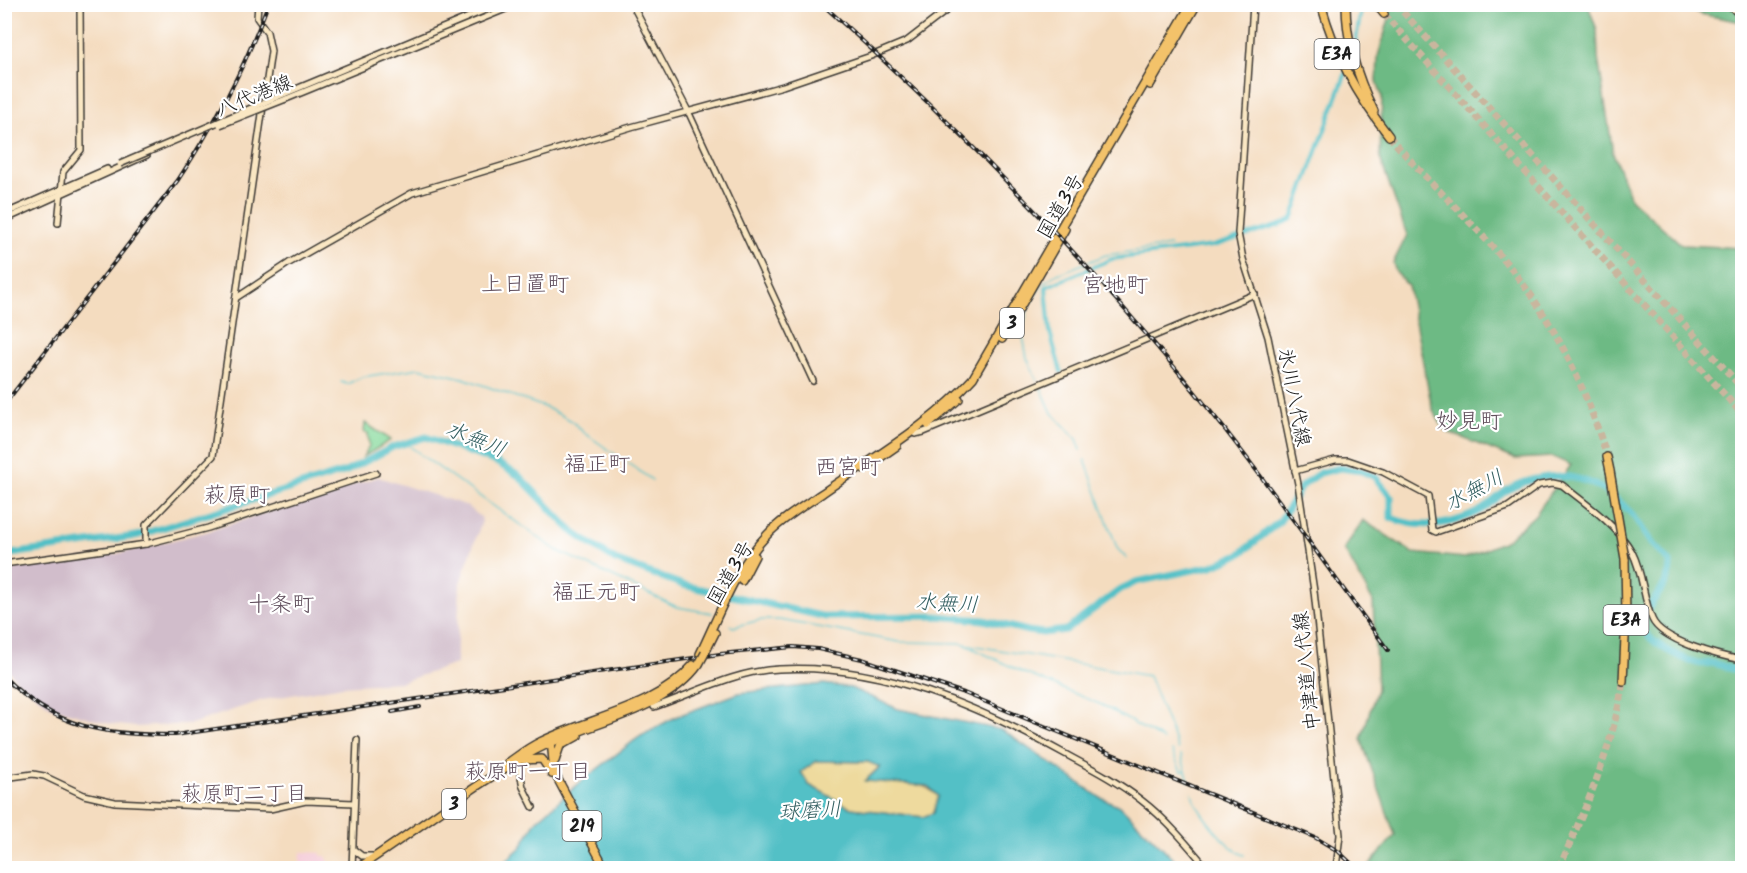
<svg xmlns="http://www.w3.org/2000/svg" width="1747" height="873" viewBox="0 0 1747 873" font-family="Kalam,'Klee One',sans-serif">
<rect width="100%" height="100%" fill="#fff"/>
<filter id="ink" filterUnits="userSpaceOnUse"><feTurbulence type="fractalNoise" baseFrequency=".0167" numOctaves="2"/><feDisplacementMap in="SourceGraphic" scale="12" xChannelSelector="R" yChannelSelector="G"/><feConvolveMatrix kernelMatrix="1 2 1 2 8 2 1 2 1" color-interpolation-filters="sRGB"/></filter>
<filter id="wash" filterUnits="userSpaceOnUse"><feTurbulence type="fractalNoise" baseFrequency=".008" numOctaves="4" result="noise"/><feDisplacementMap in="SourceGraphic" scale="24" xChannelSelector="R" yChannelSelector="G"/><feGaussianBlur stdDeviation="1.35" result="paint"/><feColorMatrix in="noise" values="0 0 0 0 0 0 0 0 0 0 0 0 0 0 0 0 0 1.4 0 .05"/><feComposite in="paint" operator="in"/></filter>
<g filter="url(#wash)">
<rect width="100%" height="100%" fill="#f4dcbf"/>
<polygon fill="#f5cfda" points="301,852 321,853 321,856 326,856 332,868 300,868"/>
<polygon fill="#d1bdcb" points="378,477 465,505 481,517 482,521 460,583 456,664 401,682 343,686 263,700 191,724 135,727 111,724 51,707 17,681 5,665 5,570 116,554 206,532"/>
<polygon fill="#87da9c" stroke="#527b5c" stroke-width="1.5" points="365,423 391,440 363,457 369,446 368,433 364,433"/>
<g fill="#6dba84" stroke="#446b50" stroke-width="1.5">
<polygon points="1393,5 1588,5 1597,30 1598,58 1613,153 1631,199 1682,245 1742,248 1742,868 1367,868 1395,835 1361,739 1377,689 1373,602 1344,549 1363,520 1413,553 1465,558 1505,541 1535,515 1571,465 1553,457 1515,459 1445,431 1432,408 1408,286 1396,272 1393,263 1407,235 1380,158 1382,96 1377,81 1378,56"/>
<polygon points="1683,5 1742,5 1742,22 1700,14"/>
</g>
<path fill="#eeda9e" stroke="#857b5d" stroke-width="1.5" d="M817 761 868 762 880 766 866 780C893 786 917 775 938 796L933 813 923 817 851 808 809 785 801 772Z"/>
<path fill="#52c0c6" stroke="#376e71" stroke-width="1.5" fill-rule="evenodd" d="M824 684 851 688 898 709 1002 730 1101 798 1120 806 1183 868H498L521 847 536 821 583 780 639 737 675 717 739 693ZM817 761 868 762 880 767 865 781 928 786 938 796 933 813 923 817 851 808 809 785 801 772Z"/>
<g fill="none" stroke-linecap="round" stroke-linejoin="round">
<g stroke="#52c0c6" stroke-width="1.5">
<polyline points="1037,380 1027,358 1022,331 1029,304 1042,284 1055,275 1106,255 1170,246"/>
<polyline points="341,382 347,384 362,377 419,368 463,378 547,408 572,421 583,432 652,480"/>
<polyline points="1041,388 1052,413 1077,439 1081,450"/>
<polyline points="405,443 419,453"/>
<polyline points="421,455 556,550 677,607 712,613"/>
<polyline points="1085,460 1117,548 1127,559"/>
<polyline points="1135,580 1136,582"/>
<polyline points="730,625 733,627 760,620 780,620 899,642 959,643 1149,676 1178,749"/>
<polyline points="966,645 1022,672 1102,705 1163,740"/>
<polyline points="1172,751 1181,771 1185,771"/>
<polyline points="1181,755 1189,781"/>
<path d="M1192 793C1196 810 1226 848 1244 855"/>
</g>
<g stroke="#52c0c6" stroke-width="4">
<polyline points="1354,52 1362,4"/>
<polyline points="1061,372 1050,332 1046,287 1112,259 1213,246 1280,225 1292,219 1351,59"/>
</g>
<path stroke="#52c0c6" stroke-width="7" d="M4 555 136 536 347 471 393 447 426 437 496 462 519 476 574 533 615 560 683 585 826 617 937 616 984 620 1028 631 1043 633 1066 630 1121 589 1136 582 1212 566 1240 554 1280 521 1301 487 1311 479 1320 473 1340 468 1362 471 1375 477 1391 497V518C1422 530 1454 525 1483 509 1493 502 1502 492 1513 487 1558 466 1597 476 1631 513 1639 522 1644 533 1652 543 1657 550 1665 555 1670 563 1671 589 1643 604 1643 625 1643 641 1688 663 1703 664 1707 664 1711 662 1716 664 1725 666 1734 672 1742 670"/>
</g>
</g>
<g filter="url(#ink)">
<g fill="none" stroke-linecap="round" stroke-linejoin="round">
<g stroke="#c9b69e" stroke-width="7" stroke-dasharray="7 3.5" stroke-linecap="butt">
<polyline points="1396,4 1742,388"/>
<polyline points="1384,14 1742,414"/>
<path d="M1389 136C1425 179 1468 217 1504 260 1553 318 1585 385 1607 457"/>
<path d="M1559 868C1586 807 1613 748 1623 681"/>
</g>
<defs>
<g id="secondary">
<polyline points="632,4 688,111 813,381"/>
<polyline points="1253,4 1238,233 1243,259 1268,337 1298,484 1314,591 1340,835 1336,868"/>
<polyline points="1728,4 1742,18"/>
<polyline points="284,94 500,4"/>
<polyline points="286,99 518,4"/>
<polyline points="4,214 107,169"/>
<polyline points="4,220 147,155"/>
<polyline points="58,223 63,172 81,150 80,4"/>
<polyline points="236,298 289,263 412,193 631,127 783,86 871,56 907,41 955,4"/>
<polyline points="913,430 915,434 924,432 1255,294"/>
<path d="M1295 471 1335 460H1348L1383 472 1428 496 1432 530 1436 532 1508 507 1539 485 1553 483 1562 485C1585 503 1618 526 1632 552 1643 573 1643 598 1652 619 1661 641 1720 656 1742 660"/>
<polyline points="146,544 146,525 213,456 271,51 267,32 257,18 258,4"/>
<polyline points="4,564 146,544 208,528 376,473"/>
<path d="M654 707C695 693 735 671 779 669 881 663 980 707 1067 755 1093 769 1118 782 1141 800 1166 819 1187 844 1207 868"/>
<polyline points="517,757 523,787 533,807"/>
<polyline points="4,778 33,774 44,776 84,795 115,802 270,809 306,801 354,803"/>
<polyline points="353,849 362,856 372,856"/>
<polyline points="352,868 357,740"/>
</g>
<g id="highway">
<path d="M1321 4C1336 56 1355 93 1389 136"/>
<path d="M1346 4C1346 43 1357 77 1374 111"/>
<polyline points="1376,4 1384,14"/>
<polyline points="1150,85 1197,4"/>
<polyline points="1002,339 1065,229"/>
<polyline points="928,425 959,399"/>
<polyline points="1607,457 1610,471"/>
<polyline points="864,469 897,446"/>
<polyline points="742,581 755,556"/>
<polyline points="705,653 715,633"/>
<path d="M700 654C719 615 736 567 767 535 782 519 802 507 821 494 872 458 931 425 973 378L1191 4"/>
<polyline points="1623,681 1626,616 1625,559"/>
<polyline points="551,740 554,772 605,868"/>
<polyline points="523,760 542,759 552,774"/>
<polyline points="555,761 560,746 578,736"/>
<path d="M509 762C519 755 529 747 540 742 590 717 655 709 693 665"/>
<path d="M358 868C417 830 473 785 534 751 586 722 663 714 699 664"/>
</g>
</defs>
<use href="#secondary" stroke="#3c3934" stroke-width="8"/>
<use href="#highway" stroke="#3c3934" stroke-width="10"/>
<use href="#secondary" stroke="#fae7c3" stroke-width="5"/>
<use href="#highway" stroke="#f3c26a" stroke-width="7"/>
<defs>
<g id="rail">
<path d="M822 4C948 117 1066 238 1175 368 1251 458 1318 555 1388 650"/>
<path d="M4 405 178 180C215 124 245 68 268 4"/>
<path d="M4 677C55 729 106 735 175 735L720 654 793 647 818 649 862 659 964 693 1316 838 1338 851 1356 868"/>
<polyline points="392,712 420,707"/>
</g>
</defs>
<use href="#rail" stroke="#1c1c1c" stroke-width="4"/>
<use href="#rail" stroke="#fff" stroke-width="1.5" stroke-dasharray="4.5" stroke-linecap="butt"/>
<defs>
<g id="secondary-bridge">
<polyline points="220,125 286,99"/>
<polyline points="120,164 284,94"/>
</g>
<g id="highway-bridge">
<polyline points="1610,471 1625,559"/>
<polyline points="699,664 705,653"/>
</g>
</defs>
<use href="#secondary-bridge" stroke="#3c3934" stroke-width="8" stroke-linecap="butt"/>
<use href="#highway-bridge" stroke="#3c3934" stroke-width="10" stroke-linecap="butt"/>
<use href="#secondary-bridge" stroke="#fae7c3" stroke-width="5"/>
<use href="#highway-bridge" stroke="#f3c26a" stroke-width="7"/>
</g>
</g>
<g text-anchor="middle" stroke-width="4.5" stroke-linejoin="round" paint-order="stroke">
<g fill="#fff" stroke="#606060" stroke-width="1.5">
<rect x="1314.5" y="39" width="45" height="30" rx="4.5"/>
<rect x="1000" y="308" width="24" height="30" rx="4.5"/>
<rect x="1603.5" y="605" width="45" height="30" rx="4.5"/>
<rect x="442" y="789" width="24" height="30" rx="4.5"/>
<rect x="562.5" y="811" width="39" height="30" rx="4.5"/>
</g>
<g font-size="18" font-weight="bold" fill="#1c1c1c">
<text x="1337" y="60">E3A</text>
<text x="1012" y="329">3</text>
<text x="1626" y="626">E3A</text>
<text x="454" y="810">3</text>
<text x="582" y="832">219</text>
</g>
<g font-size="20" fill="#1c1c1c" stroke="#fff">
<text transform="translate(254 95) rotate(-22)" y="7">八代港線</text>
<text transform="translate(1060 206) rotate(-60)" y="7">国道3号</text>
<text transform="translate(1295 397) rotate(79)" y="7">氷川八代線</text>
<text transform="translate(730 573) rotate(-60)" y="7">国道3号</text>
<text transform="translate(1306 671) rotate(-96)" y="7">中津道八代線</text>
</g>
<g font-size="21" font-style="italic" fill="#325e60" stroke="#fff">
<text transform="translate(476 439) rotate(22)" y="7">水無川</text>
<text transform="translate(1474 490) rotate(-28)" y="7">水無川</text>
<text transform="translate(947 603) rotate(3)" y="7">水無川</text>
<text transform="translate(810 810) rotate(-3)" y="7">球磨川</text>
</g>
<g font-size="21" fill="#614f5d" stroke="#fff">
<text x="528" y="778">萩原町一丁目</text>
<text x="244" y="800">萩原町二丁目</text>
</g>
<g font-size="22" fill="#614f5d" stroke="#fff">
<text x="525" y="291">上日置町</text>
<text x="1115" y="292">宮地町</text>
<text x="1469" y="428">妙見町</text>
<text x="597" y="471">福正町</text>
<text x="848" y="474">西宮町</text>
<text x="237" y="502">萩原町</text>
<text x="596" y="599">福正元町</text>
<text x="281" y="611">十条町</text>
</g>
</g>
<rect width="1747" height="873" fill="none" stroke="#fff" stroke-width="24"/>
</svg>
